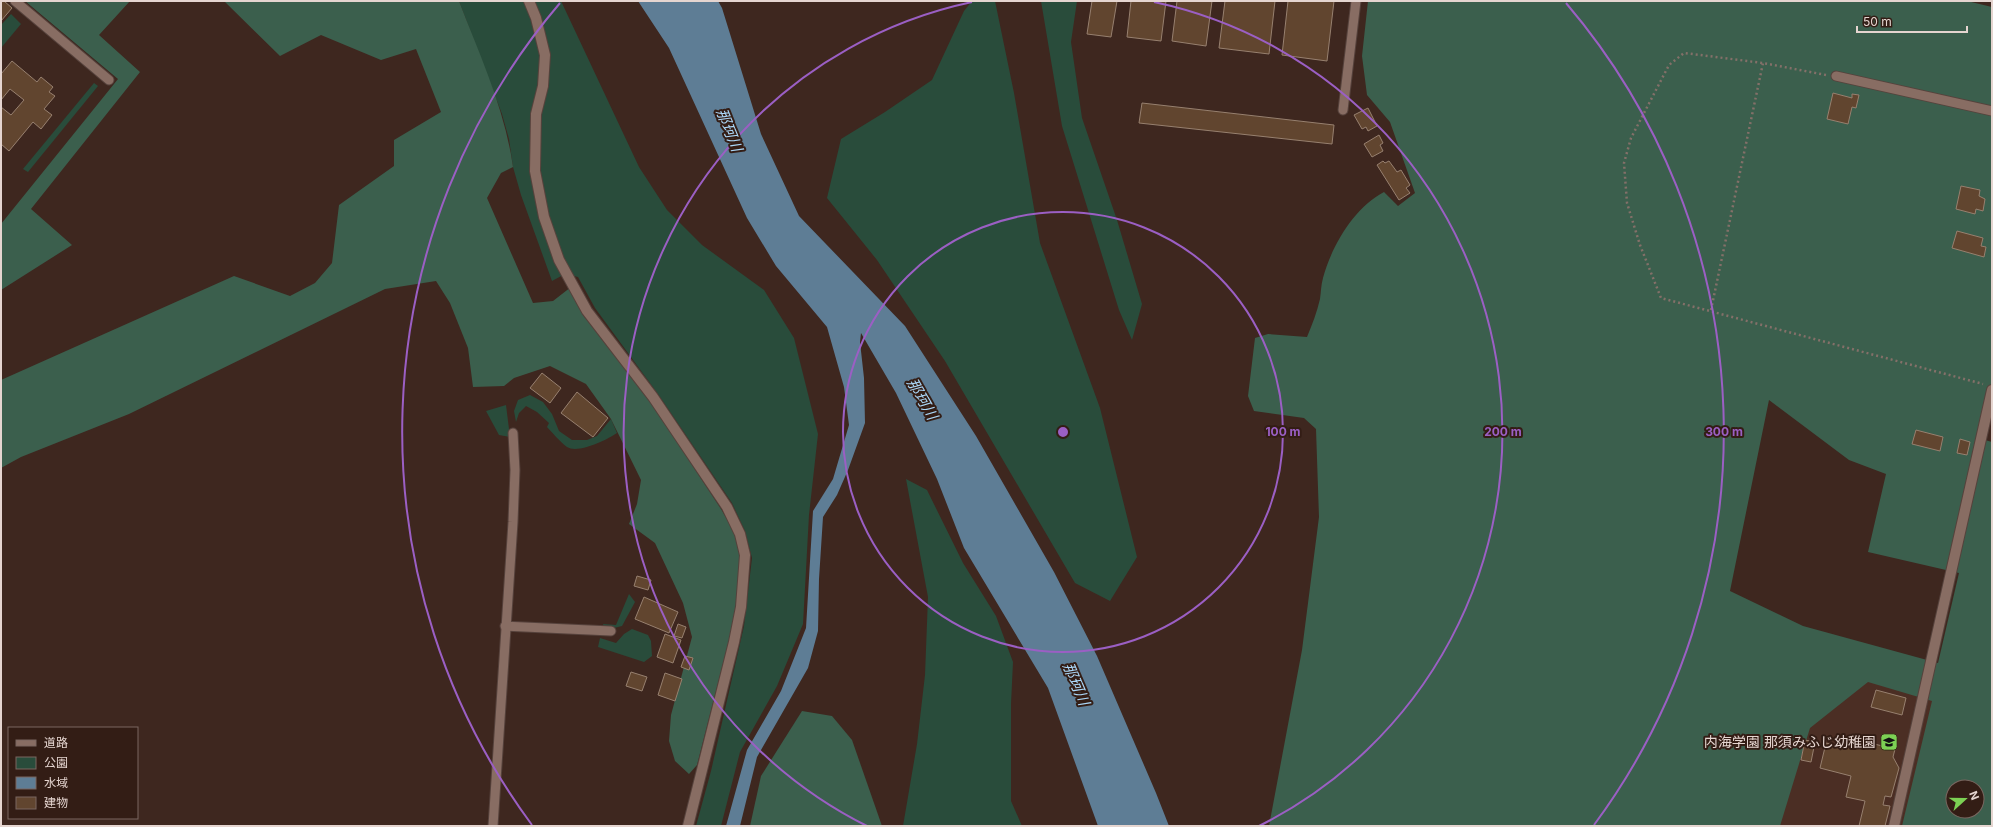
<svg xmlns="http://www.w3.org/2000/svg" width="1993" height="827" viewBox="0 0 1993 827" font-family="Inter,'Noto Sans JP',sans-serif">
<rect width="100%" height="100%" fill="#3e271f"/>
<path fill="#4b2e24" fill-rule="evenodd" d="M1819 640 1992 697V826H1758ZM1953 787H1977V811H1953Z"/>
<g fill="#294c3b">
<polygon points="459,1 561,1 639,167 667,210 702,245 764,290 794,338 818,434 809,515 803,624 777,686 740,752 721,826 696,826 711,771 744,626 752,558 745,531 732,503 658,394 595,308 578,277 565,274 552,281 521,195 513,167 509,139 502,114"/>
<polygon points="972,1 995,1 1014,93 1040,243 1100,408 1137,557 1110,601 1075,583 945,361 877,260 827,198 841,139 885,112 932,80 964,11"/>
<polygon points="1041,1 1077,1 1071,42 1082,118 1117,220 1142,304 1132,340 1119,310 1062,126"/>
<polygon points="11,14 21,24 1,48 1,25"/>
<polygon points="94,83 98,86 28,172 23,169"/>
<path d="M530 395 543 402 552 414 559 431 572 440H587L597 436 611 419 617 433C607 440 578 454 567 447 560 442 553 433 547 427L549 423 537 412 526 406 519 413 516 422 514 411 518 400Z"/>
<polygon points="506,405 510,437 499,435 486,411"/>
<polygon points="906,479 927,490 963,563 996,616 1013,662 1011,704 1011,801 1022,826 903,826 917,744 925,675 928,597"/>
<polygon points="629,594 635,602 622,626 614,628 604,627 603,624 616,625"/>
<polygon points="632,629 648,635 651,641 652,656 644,662 598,647 600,638 616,643 624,634"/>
</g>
<g fill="#3b5f4d" fill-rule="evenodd">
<polygon points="25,1 130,1 99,35 140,72 31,209 72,245 1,290 1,224 118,79"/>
<path d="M224 1H459C480 56 505 109 513 167L501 173 487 198 533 303 553 301 571 287 583 315 650 401 721 509 736 535 741 559 735 617 697 765 689 774 675 761 669 741 671 715 692 637 683 603 655 543 629 524 637 504 641 480 611 419 586 384 550 366 514 378 504 386 473 387 468 348 450 303 436 281 385 289 129 414 21 457 1 468V380L234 276 290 296 315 283 332 263 339 205 394 166V140L441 112 416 49 381 60 321 35 280 56Z"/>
<path d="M1368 1H1967L1992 7V409L1985 440 1992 442V826H1902L1932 701 1868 682 1810 728 1780 826H1269L1302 650 1319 517 1316 429 1304 418 1254 411 1248 396 1255 338 1268 334 1307 337C1312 325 1317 312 1320 299 1321 292 1321 285 1323 278 1332 245 1354 208 1384 192L1398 206 1415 193 1390 122 1367 95 1362 56ZM1769 400 1849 460 1886 474 1868 552 1959 573 1938 663 1803 626 1730 591ZM1953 787H1977V811H1953Z"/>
<polygon points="802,711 832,716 852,740 882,826 750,826 761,776"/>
</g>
<polygon fill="#5e7d95" points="638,1 718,1 722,8 761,134 799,216 905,326 976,436 1054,572 1097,656 1156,793 1169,826 1098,826 1048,688 964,548 937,479 896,393 861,333 860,342 864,378 865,423 848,470 837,495 823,517 819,579 818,631 808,668 757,757 740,826 726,826 747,750 781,691 806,628 813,511 833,479 849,425 844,387 827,327 776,266 747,218 669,48"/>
<g fill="#61452f" stroke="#97806f">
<polygon points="1,1 4,1 12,8 1,21"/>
<polygon points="1092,1 1117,1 1111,37 1087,34"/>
<polygon points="1131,1 1166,1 1161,41 1127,37"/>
<polygon points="1177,1 1212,1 1206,46 1172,41"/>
<polygon points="1225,1 1275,1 1269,54 1219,48"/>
<polygon points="1288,1 1334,1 1327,61 1282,55"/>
<polygon points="12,61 37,82 41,77 53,87 49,92 55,96 44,109 52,115 41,129 33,122 9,151 1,144 1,107 11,115 24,100 10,89 1,100 1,74"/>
<polygon points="1833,93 1852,98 1852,94 1859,95 1856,108 1852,107 1848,124 1827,119"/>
<polygon points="1142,103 1334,125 1332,144 1139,123"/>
<polygon points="1368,108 1377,126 1368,131 1366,127 1362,129 1354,115"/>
<polygon points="1379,135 1383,143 1380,145 1383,151 1372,157 1364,144"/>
<polygon points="1383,161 1385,163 1389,161 1397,172 1401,170 1410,185 1406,188 1410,193 1399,200 1377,165"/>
<polygon points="1961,186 1980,190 1979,196 1985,199 1983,211 1976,209 1975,214 1956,209"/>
<polygon points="1957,231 1983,238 1981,246 1986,247 1984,257 1952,248"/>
<polygon points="542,373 561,388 550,403 530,388"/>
<polygon points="577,392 608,418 593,437 561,413"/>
<polygon points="1916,430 1943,437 1940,451 1912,444"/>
<polygon points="1960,439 1970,442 1967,455 1957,453"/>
<polygon points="637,576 651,580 648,590 634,586"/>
<polygon points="644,597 678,612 669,633 635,619"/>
<polygon points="678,624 686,627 682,638 674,636"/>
<polygon points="665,634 681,640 673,663 657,657"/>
<polygon points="685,656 693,658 689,670 681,667"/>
<polygon points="631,672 647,677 642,691 626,686"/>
<polygon points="665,673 682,679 675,701 658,695"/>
<polygon points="1876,690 1906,698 1902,715 1871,707"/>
<polygon points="1841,736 1895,749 1893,757 1899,768 1891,797 1885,796 1883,805 1890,806 1885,826 1859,826 1865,801 1846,797 1851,776 1820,768 1826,743 1838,746"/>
<polygon points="1805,740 1815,742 1811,762 1801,760"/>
</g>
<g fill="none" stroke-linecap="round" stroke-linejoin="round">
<defs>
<g id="service">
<polyline points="15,1 109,80"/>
<polyline points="1836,76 1992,111"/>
<polyline points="1343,110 1356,1"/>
<polyline points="505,626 611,631"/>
<polyline points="493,826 513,522 515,470 513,433"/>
</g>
<g id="minor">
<polyline points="529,1 536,18 545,55 543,86 536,114 535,171 544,217 559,260 587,311 653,397 727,507 740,534 745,555 741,607 734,642 688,826"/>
<polyline points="1894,826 1992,390"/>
</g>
</defs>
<use href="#service" stroke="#56423c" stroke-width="11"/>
<use href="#minor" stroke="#56423c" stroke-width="12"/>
<g stroke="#847069" stroke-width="2.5" stroke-dasharray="2 3" stroke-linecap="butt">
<polyline points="1826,75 1763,63 1684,53 1669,65 1631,138 1624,163 1627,203 1640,245 1661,298 1983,384"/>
<polyline points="1711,310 1763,63"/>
</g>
<use href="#service" stroke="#886d63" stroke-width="9"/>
<use href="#minor" stroke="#886d63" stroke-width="10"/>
</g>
<g fill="none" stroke="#9b5fc4" stroke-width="2">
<circle cx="1063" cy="432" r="220"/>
<path d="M867 826A440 440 0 0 1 972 2M1154 2A440 440 0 0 1 1259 826"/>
<path d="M532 825A661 661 0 0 1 560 3M1566 3A661 661 0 0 1 1594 825"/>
</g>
<defs>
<symbol id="school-square" viewBox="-11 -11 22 22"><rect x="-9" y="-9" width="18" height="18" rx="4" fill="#7cd154" stroke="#331d15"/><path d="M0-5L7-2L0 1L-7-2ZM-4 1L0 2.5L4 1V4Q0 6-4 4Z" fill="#111"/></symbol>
</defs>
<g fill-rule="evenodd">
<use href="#school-square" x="1879" y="732" width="20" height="20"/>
</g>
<g text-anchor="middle" stroke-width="4" stroke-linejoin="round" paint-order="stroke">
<g font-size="14" fill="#e5d5d0" stroke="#331d15" text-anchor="end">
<text x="1876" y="747">内海学園 那須みふじ幼稚園</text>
</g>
<g font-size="15" font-style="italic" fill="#abd7f8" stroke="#331d15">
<text transform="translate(729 130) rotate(68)" y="5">那珂川</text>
<text transform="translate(922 399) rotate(60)" y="5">那珂川</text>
<text transform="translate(1076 684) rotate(67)" y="5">那珂川</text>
</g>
</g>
<circle cx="1063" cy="432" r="6" fill="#9b5fc4" stroke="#331d15" stroke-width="2"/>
<g font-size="12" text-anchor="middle" font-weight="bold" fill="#9b5fc4" stroke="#331d15" stroke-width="4" stroke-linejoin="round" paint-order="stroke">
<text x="1283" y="436">100 m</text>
<text x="1503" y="436">200 m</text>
<text x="1724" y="436">300 m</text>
</g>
<rect width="1993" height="827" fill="none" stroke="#e5d5d0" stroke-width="4"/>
<rect x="8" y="727" width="130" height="92" fill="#331d15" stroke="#7a6760"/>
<rect x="16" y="740" width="20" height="6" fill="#886d63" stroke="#7a6760"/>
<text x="44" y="747" font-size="12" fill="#e5d5d0">道路</text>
<rect x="16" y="757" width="20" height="12" fill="#294c3b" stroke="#7a6760"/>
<text x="44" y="767" font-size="12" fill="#e5d5d0">公園</text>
<rect x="16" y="777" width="20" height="12" fill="#5e7d95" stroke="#7a6760"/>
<text x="44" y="787" font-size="12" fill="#e5d5d0">水域</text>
<rect x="16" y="797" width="20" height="12" fill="#61452f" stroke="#7a6760"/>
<text x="44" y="807" font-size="12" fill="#e5d5d0">建物</text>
<g transform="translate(1965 799) rotate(69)"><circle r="19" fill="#331d15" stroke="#7a6760"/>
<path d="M0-3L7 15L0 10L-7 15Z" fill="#7cd154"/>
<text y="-6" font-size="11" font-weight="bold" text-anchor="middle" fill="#e5d5d0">N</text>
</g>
<path d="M1857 26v6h110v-6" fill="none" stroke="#e5d5d0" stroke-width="2"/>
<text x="1863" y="26" font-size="12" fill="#e5d5d0" stroke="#331d15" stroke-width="3" paint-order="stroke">50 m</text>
</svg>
